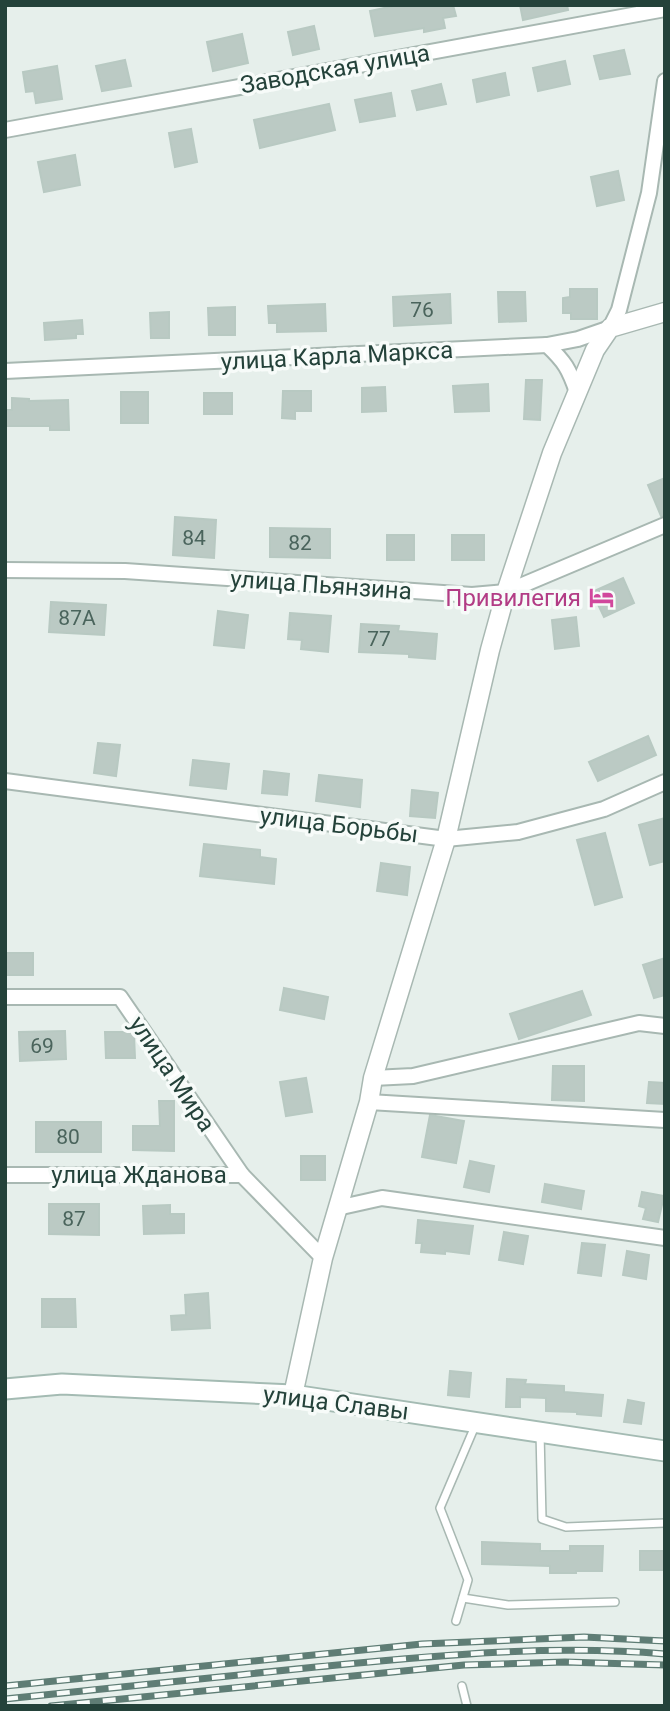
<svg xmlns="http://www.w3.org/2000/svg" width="670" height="1711" viewBox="0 0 670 1711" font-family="Roboto,sans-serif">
<rect width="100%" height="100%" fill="#e6efeb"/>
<g fill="#bbcac4" stroke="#b8c9c2" stroke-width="2">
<polygon points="398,5 453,5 456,16 443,18 445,28 424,32 424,28 375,36 370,11"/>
<polygon points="520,5 567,5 568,10 523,20"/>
<polygon points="314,26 319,49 293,55 288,32"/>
<polygon points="242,34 248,63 213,71 207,42"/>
<polygon points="624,50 630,74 600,79 594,56"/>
<polygon points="125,60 131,86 102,91 96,66"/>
<polygon points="565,61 570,84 538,91 533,68"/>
<polygon points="57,66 62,99 36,103 34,91 26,92 23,72"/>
<polygon points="505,73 509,95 477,102 473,80"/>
<polygon points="441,84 446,104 417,110 412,91"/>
<polygon points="391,93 395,116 360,122 355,100"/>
<polygon points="329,104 335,130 260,148 254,120"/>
<polygon points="191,129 197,162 175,167 169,133"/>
<polygon points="75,155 80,185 44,192 38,162"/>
<polygon points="618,171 624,200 597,206 591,177"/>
<polygon points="570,289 597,289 597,319 571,319 571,313 563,313 563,298 570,297"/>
<polygon points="498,292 525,292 526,321 499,322"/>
<polygon points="450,294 451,323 394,326 393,297"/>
<polygon points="325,304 326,331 277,332 277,323 269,323 268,306"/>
<polygon points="235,307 235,335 209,335 208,308"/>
<polygon points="169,312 169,338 151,338 150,313"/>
<polygon points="82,320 83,334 76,334 76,338 45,340 44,323"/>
<polygon points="526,380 542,380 540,420 524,419"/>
<polygon points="488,384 489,411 455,412 453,386"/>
<polygon points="385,387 386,411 362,412 362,388"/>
<polygon points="283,391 311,391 311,411 295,411 295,419 282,418"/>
<rect x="121" y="392" width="27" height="31"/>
<rect x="204" y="393" width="28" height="21"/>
<polygon points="12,398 29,399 29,401 68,400 69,430 50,430 50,426 5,426 5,410 12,410"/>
<polygon points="665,478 665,516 661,516 648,485"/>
<polygon points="175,517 216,520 214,558 173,555"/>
<polygon points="270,528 330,529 330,558 270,557"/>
<rect x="387" y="535" width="27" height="25"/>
<rect x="452" y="535" width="32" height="25"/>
<polygon points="623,578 634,603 604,617 592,592"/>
<polygon points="51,602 106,605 104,635 49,632"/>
<polygon points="218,611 248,615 244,648 214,645"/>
<polygon points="290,613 331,616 328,652 301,649 302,640 288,639"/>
<polygon points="576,617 579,646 555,649 552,620"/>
<polygon points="361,624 399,626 398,631 437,634 435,659 409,657 409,654 359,652"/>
<polygon points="648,736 656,755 598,781 589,762"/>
<polygon points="98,743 120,745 116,776 94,773"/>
<polygon points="193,760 229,764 226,789 190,785"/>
<polygon points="264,771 289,774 287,795 262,793"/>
<polygon points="319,775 362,780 360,807 316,801"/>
<polygon points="412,790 438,793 435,818 410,816"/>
<polygon points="665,818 665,861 650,865 639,825"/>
<polygon points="605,833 622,897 595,905 577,840"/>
<polygon points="204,844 260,850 260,857 276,859 274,884 200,876"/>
<polygon points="381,863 410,867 407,895 377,891"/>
<rect x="5" y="953" width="28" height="22"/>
<polygon points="665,958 665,995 654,998 643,965"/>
<polygon points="284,988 328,997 324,1019 280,1010"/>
<polygon points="582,991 591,1015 519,1039 510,1014"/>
<polygon points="65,1031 66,1059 20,1061 19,1032"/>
<polygon points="105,1032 132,1032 134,1035 135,1058 106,1058"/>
<polygon points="553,1066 584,1066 584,1101 552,1100"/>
<polygon points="306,1078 312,1112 286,1116 280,1082"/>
<polygon points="649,1082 665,1083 665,1104 647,1103"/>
<polygon points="159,1101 174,1101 174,1151 133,1150 133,1126 160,1126"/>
<polygon points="430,1115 464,1121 456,1163 422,1157"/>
<rect x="36" y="1122" width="65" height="30"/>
<rect x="301" y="1156" width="24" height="24"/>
<polygon points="470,1161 494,1166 489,1192 464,1187"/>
<polygon points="545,1184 584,1191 581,1209 542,1202"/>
<polygon points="642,1192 664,1196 658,1222 643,1219 646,1208 639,1206"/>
<polygon points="49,1204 99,1204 99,1235 49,1234"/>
<polygon points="170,1205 170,1214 184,1214 184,1233 144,1234 143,1206"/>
<polygon points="418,1220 473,1226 469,1254 445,1251 445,1254 421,1252 422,1243 416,1243"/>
<polygon points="504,1232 528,1236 523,1264 499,1260"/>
<polygon points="582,1243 605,1245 601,1276 578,1273"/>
<polygon points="627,1251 649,1255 646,1279 623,1275"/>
<polygon points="208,1293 210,1328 172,1330 171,1316 186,1315 185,1295"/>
<polygon points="42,1299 75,1299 76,1327 42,1327"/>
<polygon points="450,1371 471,1373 469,1397 448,1395"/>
<polygon points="507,1379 526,1380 525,1384 564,1386 564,1392 603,1395 601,1416 577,1414 577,1412 546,1411 546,1398 520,1397 520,1407 506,1407"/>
<polygon points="628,1400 644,1403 641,1424 624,1422"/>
<polygon points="482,1542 540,1544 540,1551 570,1551 570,1546 603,1546 602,1571 576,1571 576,1573 550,1573 550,1566 482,1564"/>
<rect x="640" y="1551" width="25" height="19"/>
</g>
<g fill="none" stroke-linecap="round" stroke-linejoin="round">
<defs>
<g id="service">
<polyline points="540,1432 542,1519 566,1527 665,1523"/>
<polyline points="463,1598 508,1605 615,1602"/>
<polyline points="456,1621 468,1580 440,1508 475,1426"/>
<polyline points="462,1686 467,1706"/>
</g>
<g id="minor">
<polyline points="5,130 665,9"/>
<path d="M547 345C565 362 569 369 577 392"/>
<polyline points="5,371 547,345 578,339 610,328 619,310 649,193 665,81"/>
<polyline points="5,570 125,571 472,595 506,592 665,525"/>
<polyline points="5,781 446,839 518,832 604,809 665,782"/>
<polyline points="5,997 120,997 242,1175"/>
<polyline points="373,1078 413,1076 639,1023 665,1026"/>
<polyline points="369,1102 665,1120"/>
<polyline points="5,1175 242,1175 323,1258"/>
<polyline points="337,1208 382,1198 665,1238"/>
</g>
<polyline id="tertiary" points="293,1395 323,1258 369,1102 373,1078 446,839 490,650 506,592 552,453 595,350 610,328 665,312"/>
<polyline id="secondary" points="5,1389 62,1384 293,1395 665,1451"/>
</defs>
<use href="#service" stroke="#a8b8b2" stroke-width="10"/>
<use href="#minor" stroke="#a8b8b2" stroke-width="18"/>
<use href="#tertiary" stroke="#a8b8b2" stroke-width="21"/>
<use href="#secondary" stroke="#a4bbb3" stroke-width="23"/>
<use href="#service" stroke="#fff" stroke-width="7"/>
<use href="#minor" stroke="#fff" stroke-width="14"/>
<use href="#tertiary" stroke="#fff" stroke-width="18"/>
<use href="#secondary" stroke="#fff" stroke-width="19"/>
<defs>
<g id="rail">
<polyline points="5,1686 422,1644 584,1637 665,1641"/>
<path d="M5 1699C109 1688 212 1678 316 1667 432 1656 549 1644 665 1654"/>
<polyline points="51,1706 464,1665 565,1662 665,1665"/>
</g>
</defs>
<use href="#rail" stroke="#5f7d75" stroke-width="7"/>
<use href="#rail" stroke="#f7fbf9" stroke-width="4.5" stroke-dasharray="13" stroke-linecap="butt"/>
</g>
<defs>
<symbol id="hotel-bare" viewBox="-9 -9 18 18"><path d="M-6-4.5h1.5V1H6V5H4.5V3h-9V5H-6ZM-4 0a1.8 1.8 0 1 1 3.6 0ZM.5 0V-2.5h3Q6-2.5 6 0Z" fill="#d1479c" stroke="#f7fbf9" stroke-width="2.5" paint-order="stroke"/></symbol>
</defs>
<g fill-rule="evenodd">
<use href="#hotel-bare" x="584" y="580" width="35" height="35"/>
</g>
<g text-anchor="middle" stroke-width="7" stroke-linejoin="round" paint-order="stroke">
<g font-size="21" fill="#4a645c">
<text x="422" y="317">76</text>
<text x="194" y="545">84</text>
<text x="300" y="550">82</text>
<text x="77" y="625">87А</text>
<text x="379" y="646">77</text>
<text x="42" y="1053">69</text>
<text x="68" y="1144">80</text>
<text x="74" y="1226">87</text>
</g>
<g font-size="24" fill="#24423a" stroke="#f7fbf9">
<text transform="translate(335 69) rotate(-10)" y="8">Заводская улица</text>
<text transform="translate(337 356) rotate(-3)" y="8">улица Карла Маркса</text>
<text transform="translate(321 585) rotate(4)" y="8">улица Пьянзина</text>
<text transform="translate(339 825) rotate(7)" y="8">улица Борьбы</text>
<text transform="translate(172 1074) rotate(56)" y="8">улица Мира</text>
<text x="139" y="1183">улица Жданова</text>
<text transform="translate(336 1403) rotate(7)" y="8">улица Славы</text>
</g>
<g font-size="24" fill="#b23c85" stroke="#f7fbf9" text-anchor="end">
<text x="581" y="606">Привилегия</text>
</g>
</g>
<rect width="670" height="1711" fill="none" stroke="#24423a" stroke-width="14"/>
</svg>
